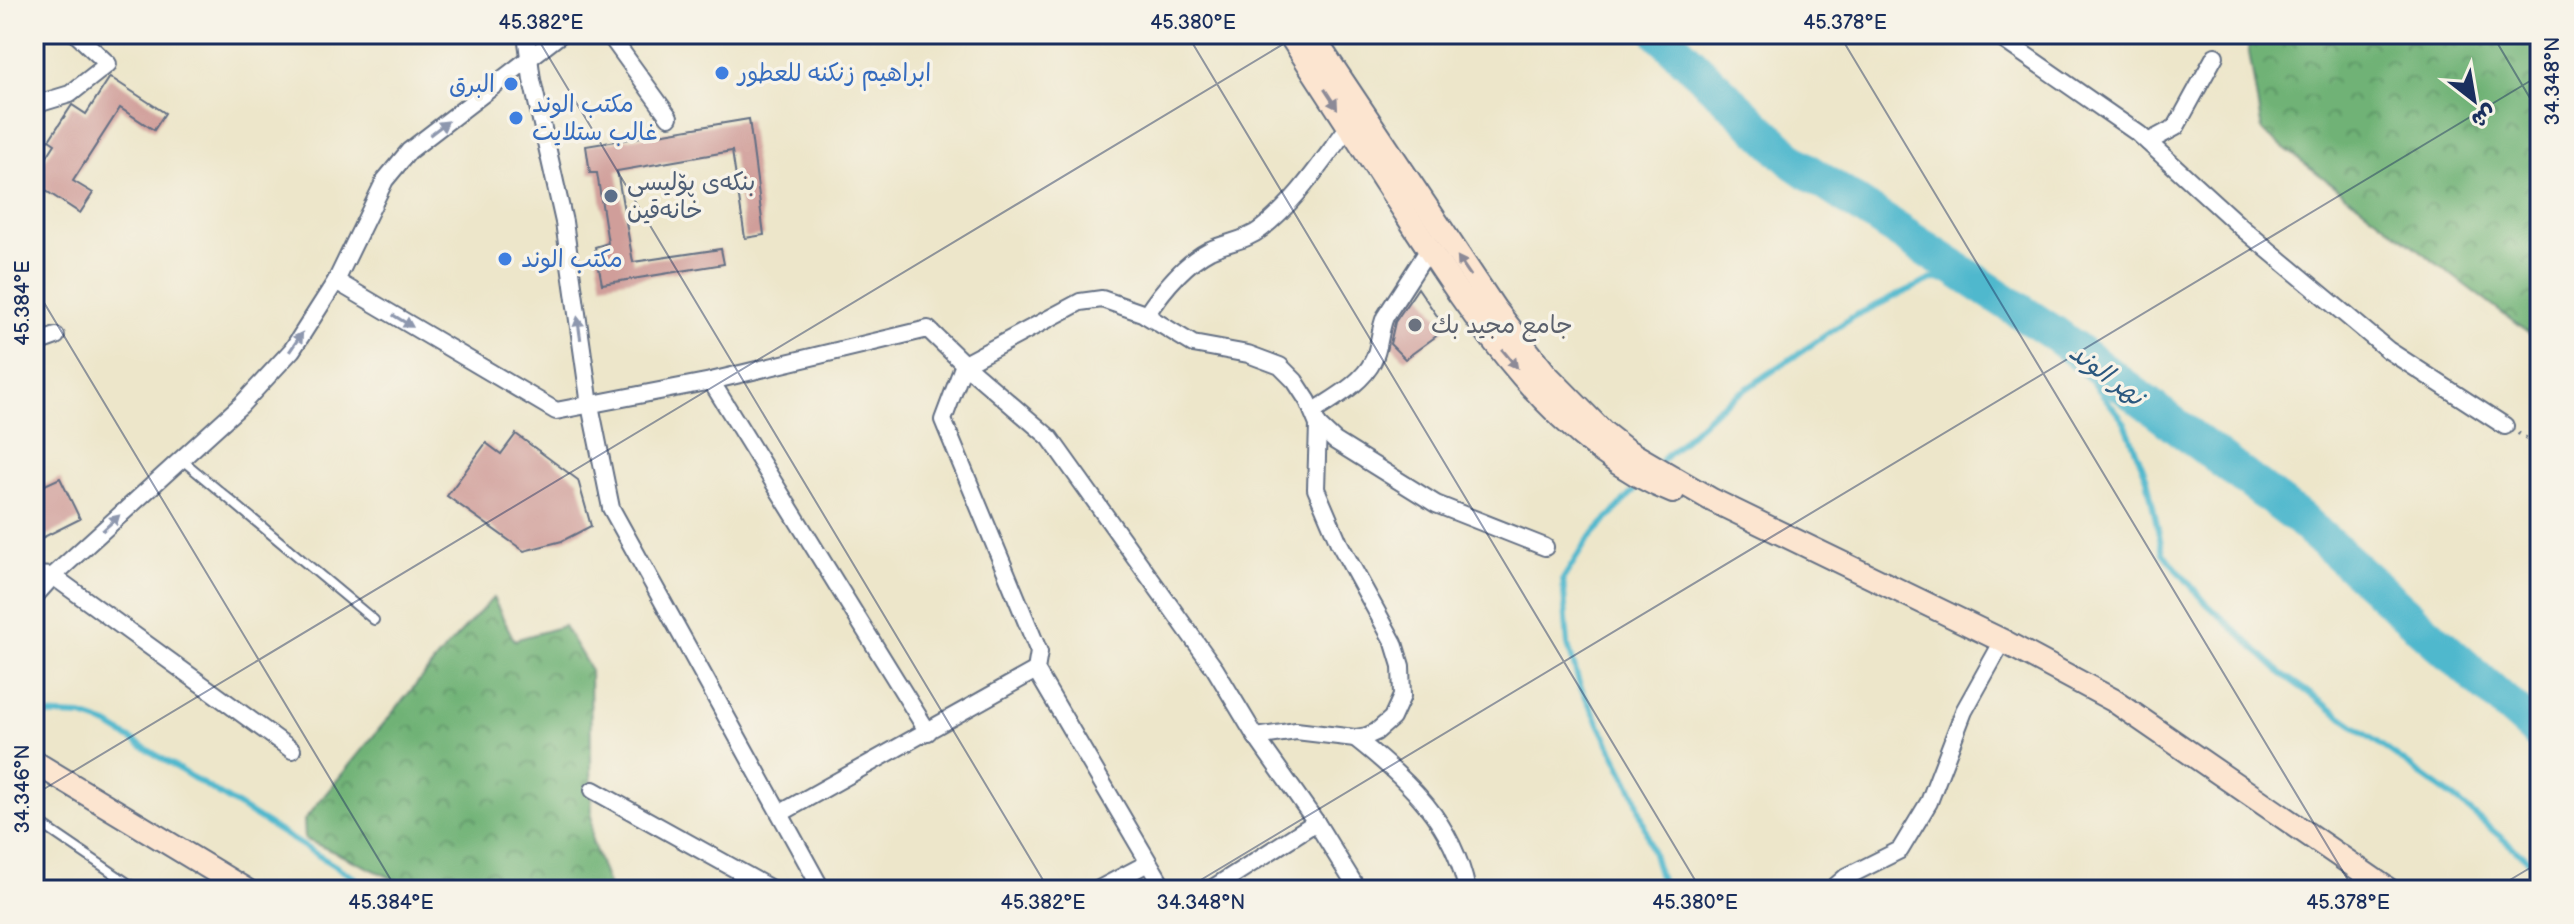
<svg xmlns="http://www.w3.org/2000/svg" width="2574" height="924" viewBox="0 0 2574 924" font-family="'Balsamiq Sans','Playpen Sans Arabic',sans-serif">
<defs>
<pattern id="forest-crowns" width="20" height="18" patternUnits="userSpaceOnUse" patternTransform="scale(2)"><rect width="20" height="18" fill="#6fb276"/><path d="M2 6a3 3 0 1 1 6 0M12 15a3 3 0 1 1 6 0" fill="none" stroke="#5a9164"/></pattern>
</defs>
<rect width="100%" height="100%" fill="#f7f3e8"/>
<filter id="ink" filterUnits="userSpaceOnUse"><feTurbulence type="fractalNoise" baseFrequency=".0125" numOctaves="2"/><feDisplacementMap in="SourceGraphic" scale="16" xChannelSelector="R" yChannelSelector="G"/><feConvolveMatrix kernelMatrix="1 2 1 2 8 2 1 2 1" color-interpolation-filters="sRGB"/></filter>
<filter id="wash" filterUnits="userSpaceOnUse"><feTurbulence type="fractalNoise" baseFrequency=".006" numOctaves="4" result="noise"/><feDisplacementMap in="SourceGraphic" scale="32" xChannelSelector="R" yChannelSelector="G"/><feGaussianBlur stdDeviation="1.8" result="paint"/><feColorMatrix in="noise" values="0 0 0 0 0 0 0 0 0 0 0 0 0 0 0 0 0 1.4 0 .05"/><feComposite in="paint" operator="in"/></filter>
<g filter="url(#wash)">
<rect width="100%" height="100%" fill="#ede6ca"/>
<g fill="url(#forest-crowns)" stroke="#45706a" stroke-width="2">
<polygon points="2246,34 2540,34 2540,342 2262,131"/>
<polygon points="493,598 514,640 564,626 590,669 592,841 610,890 418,890 305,839 304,820 447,647"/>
</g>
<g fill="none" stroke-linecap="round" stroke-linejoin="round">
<g stroke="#4fb8cd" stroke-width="6">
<polyline points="2055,334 2125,423 2147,479 2163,553 2206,603 2281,673 2454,798 2540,870"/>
<polyline points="1658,464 1718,408 1854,316 1932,279 1974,281"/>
<polyline points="1643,481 1587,541 1563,579 1568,645 1580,686 1635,795 1664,890"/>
<polyline points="38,714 82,716 108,725 374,890"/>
</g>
<polyline stroke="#4fb8cd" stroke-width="36" points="1660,34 1795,163 2055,334 2301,520 2540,734"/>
</g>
<g id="blocks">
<g fill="#d09e9a">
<polygon points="110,77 165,113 154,130 120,108 73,181 93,193 80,213 34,183 34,177 55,144 49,140 72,105 86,114"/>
<polygon points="749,119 764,235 745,238 732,151 617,171 633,262 721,249 724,264 602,284 595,247 608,243 597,173 590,173 586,146"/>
<polygon points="1418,288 1446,329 1405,359 1390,344 1395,322"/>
<polygon points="516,434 578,480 591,526 562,541 524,551 447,496 486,443 501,454"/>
<polygon points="60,478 80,519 34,542 34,490"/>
</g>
</g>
</g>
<g filter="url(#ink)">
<use href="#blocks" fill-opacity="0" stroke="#646f84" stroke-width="2"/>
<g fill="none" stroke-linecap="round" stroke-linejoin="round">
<defs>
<g id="lane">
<polyline points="181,459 374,620"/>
<polyline points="34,819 138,890"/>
<polyline points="34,881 46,890"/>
</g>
<g id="street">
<polyline points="526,34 532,80 564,222 590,405 611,508 822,890"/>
<polyline points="609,34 669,117"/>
<polyline points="1995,34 2139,134 2242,228 2388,350 2505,426"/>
<polyline points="34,105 70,94 108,64 76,34"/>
<polyline points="2148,142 2176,127 2215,56"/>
<polyline points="336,281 556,411 711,381 928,329 964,364 1050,438 1215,669 1256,737 1316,822 1358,890"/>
<path d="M1146 315C1162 291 1183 264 1210 250 1227 242 1246 241 1261 229 1296 202 1322 161 1349 126"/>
<polyline points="34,344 56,336"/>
<polyline points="711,381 928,732"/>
<path d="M1313 412C1332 399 1362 384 1373 361 1380 348 1379 331 1385 317L1429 249"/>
<polyline points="34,575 53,576 292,750"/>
<polyline points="34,597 53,576 241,405 292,350 336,281 385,180 409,151 561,34"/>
<polyline points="1256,737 1296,731 1355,738 1367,736 1376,732 1392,718 1402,696 1401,666 1394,643 1339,543 1316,489 1318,425"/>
<path d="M1355 738C1408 780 1453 822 1467 890"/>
<polyline points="593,790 773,890"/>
<polyline points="781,813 1036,670"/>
<polyline points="1097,890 1148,863"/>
<polyline points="1165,890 1036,670 1039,652 943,420 964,364 1080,302 1102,299 1142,313 1193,344 1248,354 1280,366 1295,381 1308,401 1318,425 1335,441 1436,504 1545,547"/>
<polyline points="1210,890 1316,822"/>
<polyline points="1831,890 1846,877 1900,850 1929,802 1964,711 2003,641"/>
</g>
<g id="secondary">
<path d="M1289 34C1325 90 1362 146 1398 202 1466 306 1553 446 1673 492"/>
<polyline points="1311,34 1495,309 1546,374 1603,432 1626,450 1712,500 2003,641 2113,700 2389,890"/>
<polyline points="34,762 246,890"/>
</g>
</defs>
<use href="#lane" stroke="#646f84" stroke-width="12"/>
<use href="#street" stroke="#646f84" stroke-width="20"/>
<use href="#secondary" stroke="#646f84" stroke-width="26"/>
<polyline stroke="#646f84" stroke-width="4" stroke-dasharray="2 6" stroke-linecap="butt" points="2518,433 2540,447"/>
<use href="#lane" stroke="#fff" stroke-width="8"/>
<use href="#street" stroke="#fff" stroke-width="16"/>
<use href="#secondary" stroke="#fce5d0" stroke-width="22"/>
</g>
<defs><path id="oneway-solid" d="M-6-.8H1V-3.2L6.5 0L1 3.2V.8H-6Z" transform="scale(2)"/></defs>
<g fill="#8c8a97">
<use href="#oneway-solid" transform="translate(1331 99) rotate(57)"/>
<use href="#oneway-solid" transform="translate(1464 266) rotate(-124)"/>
<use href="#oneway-solid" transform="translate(1510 359) rotate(50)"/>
</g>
<g fill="#8d97ae">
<use href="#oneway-solid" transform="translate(439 128) rotate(-37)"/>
<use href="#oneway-solid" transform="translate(403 321) rotate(31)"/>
<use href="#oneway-solid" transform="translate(579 328) rotate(-98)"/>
<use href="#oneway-solid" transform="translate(296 342) rotate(-56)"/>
<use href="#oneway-solid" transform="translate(111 523) rotate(-43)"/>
</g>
</g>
<path fill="none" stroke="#1b2f5e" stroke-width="2" stroke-opacity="0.45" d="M535 34 1049 890M1187 34 1701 890M1839 34 2354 890M2492 34 2540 115M34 286 397 890M34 795 1300 34M1184 890 2540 75M2493 890 2540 862"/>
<g fill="#3f7fe0" stroke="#f7f3e8" stroke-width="3">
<circle cx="722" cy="73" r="8"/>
<circle cx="511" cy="84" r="8"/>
<circle cx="516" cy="118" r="8"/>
<circle cx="505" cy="259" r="8"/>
</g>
<circle fill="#5c6f8a" stroke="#f7f3e8" stroke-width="3" cx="611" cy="196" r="8"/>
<circle fill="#6b7280" stroke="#f7f3e8" stroke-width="3" cx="1415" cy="325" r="8"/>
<g text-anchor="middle" stroke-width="7" stroke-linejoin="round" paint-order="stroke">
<g font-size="24" fill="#366cbe" stroke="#f7f3e8" text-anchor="start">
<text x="738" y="81">ابراهيم زنكنه للعطور</text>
<text x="495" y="92" text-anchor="end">البرق</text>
<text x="532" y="112">مكتب الوند<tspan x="532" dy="28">غالب ستلايت</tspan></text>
<text x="521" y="267">مكتب الوند</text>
</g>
<g font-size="24" fill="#4e5e75" stroke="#f7f3e8" text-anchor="start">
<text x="627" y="190">بنکەی پۆلیسی<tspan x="627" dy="28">خانەقین</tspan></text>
</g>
<g font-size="24" fill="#5b616d" stroke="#f7f3e8" text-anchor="start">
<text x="1431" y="333">جامع مجيد بك</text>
</g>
<g font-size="26" font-style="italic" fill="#2b587f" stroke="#f7f3e8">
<text transform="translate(2107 374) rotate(37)" y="9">نهر الوند</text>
</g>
</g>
<rect width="2574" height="924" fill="none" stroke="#f7f3e8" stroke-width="88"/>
<g transform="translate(2474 100) rotate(149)" stroke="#f7f3e8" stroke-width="6" paint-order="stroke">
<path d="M0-6L14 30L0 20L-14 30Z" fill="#1b2f5e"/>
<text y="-12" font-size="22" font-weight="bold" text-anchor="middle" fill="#1b2f5e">ش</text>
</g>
<rect x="44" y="44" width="2486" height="836" fill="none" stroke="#1b2f5e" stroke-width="3"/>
<g font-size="20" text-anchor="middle" fill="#1b2f5e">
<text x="541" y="29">45.382°E</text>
<text x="1193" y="29">45.380°E</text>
<text x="1845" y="29">45.378°E</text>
<text transform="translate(2552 81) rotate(-90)" y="7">34.348°N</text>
<text transform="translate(22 303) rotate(-90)" y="7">45.384°E</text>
<text transform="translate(22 789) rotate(-90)" y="7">34.346°N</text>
<text x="391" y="909">45.384°E</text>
<text x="1043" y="909">45.382°E</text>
<text x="1201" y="909">34.348°N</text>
<text x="1695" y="909">45.380°E</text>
<text x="2348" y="909">45.378°E</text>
</g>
</svg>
